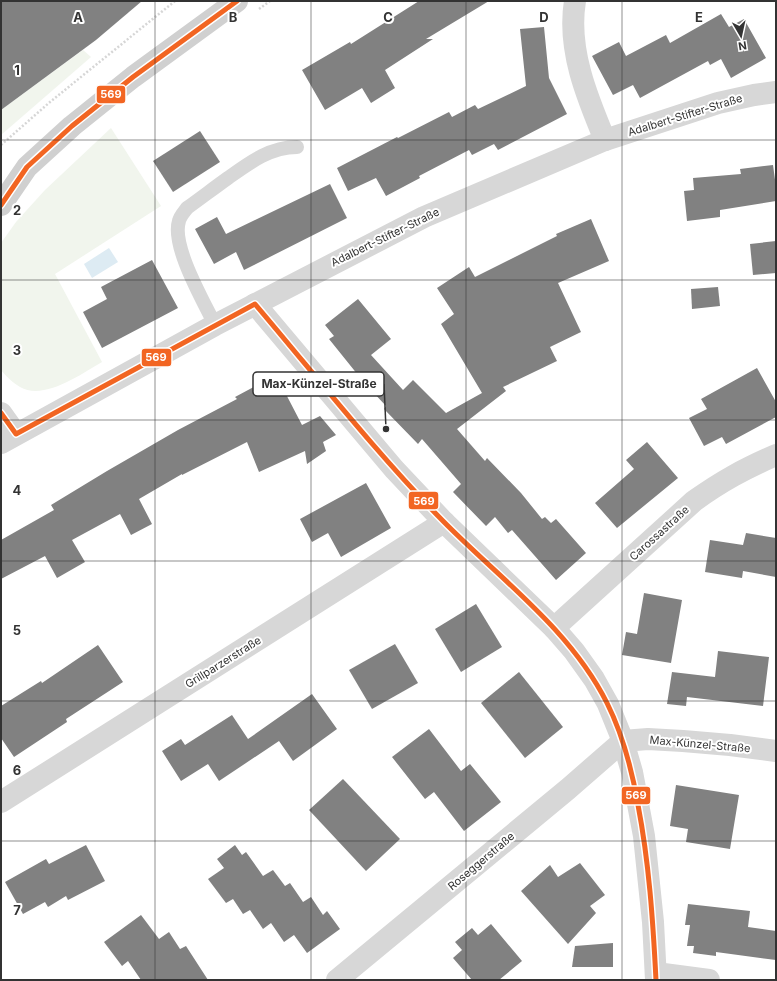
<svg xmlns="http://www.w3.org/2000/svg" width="777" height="981" viewBox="0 0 777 981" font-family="Inter,sans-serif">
<rect width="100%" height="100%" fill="#fff"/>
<g fill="#f1f5ed">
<polygon points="83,50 91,57 1,135 1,110"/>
<path d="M111 128 161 206 55 274 102 362C81 374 44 401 20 387 13 383 6 376 1 370V243L16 222 45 190Z"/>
</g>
<polygon fill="#ddebf3" points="109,248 118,262 92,278 84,264"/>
<g fill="#818181">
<polygon points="1,1 142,1 96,40 1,110"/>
<polygon points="419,1 489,1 426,39 433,39 385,70 395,88 371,103 362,88 325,110 302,70 350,42 351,44"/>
<polygon points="721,14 729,27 744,19 766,58 731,78 721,59 710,65 708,61 640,98 633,85 613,95 592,56 619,42 626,56 666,35 670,43"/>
<polygon points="544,27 549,78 567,114 498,150 494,144 472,155 469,150 419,176 420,178 386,196 376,178 348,191 337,168 397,137 398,138 449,112 452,117 475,105 478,109 526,86 520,29"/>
<polygon points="200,131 220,162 173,192 153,161"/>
<polygon points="773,165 776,187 776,201 720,210 720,217 687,221 684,191 694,190 693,178 741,174 740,169"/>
<polygon points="330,184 347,218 244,270 236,252 214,264 195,229 217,217 226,234"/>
<polygon points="591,219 609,261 558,283 581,332 550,347 557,361 503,387 506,391 457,429 485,461 487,458 521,493 542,519 545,517 551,523 556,519 586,553 556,580 512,530 508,533 495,517 486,526 453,492 461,484 422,439 418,444 384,409 386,406 357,375 358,375 329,339 334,336 325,325 358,299 391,339 371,355 403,390 413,380 446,413 482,393 441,324 454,314 437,288 469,267 475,277 557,236 556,234"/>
<polygon points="776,241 776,273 753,275 750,244"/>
<polygon points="152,260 178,308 102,348 83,312 107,299 101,287"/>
<polygon points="718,287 720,306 692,309 691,289"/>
<polygon points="757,368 776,402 776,417 726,444 722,437 704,446 689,418 707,409 701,399"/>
<polygon points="276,375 302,425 320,416 336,435 323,442 326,451 307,464 305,451 259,472 247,442 182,475 182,474 139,499 152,524 131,535 120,514 72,540 85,562 57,578 45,556 1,579 1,540 54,510 51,505 107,471 178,430 237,399 235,397"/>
<polygon points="647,442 678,478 617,528 595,503 634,469 626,460"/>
<polygon points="366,483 391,528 341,557 328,533 312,542 300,519"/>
<polygon points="746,533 776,538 776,577 743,571 742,578 705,572 710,540 743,545"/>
<polygon points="644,593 682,600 671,663 622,655 626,632 637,634"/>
<polygon points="476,604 502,647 461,672 435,629"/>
<polygon points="395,644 418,683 372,709 349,670"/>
<polygon points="98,645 123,682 66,719 67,722 14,757 1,738 1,706 41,681 42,683"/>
<polygon points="718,651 769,657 763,706 687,697 686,706 667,704 672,672 715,677"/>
<polygon points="519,672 563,727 525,758 481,703"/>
<polygon points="312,694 337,729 293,761 279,741 219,781 208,764 181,781 162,751 181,739 185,745 232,715 248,739"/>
<polygon points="429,729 461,771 470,764 501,802 464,831 434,792 425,799 392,757"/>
<polygon points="343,779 400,839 366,871 309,810"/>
<polygon points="676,785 739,795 730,849 686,842 688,829 670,826"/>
<polygon points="86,845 105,881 68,900 66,896 48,907 45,902 23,914 5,882 46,859 49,864"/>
<polygon points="235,845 242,855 246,852 263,876 273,870 285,886 290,883 303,902 311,897 323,915 327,911 340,929 307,953 294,935 284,942 271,923 263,929 250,910 243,914 233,899 226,903 208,879 224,868 217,859"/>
<polygon points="580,863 605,895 590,906 596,913 568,944 521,891 550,865 558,877"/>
<polygon points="688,904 750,911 748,927 776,931 776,960 716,952 716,956 693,953 694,946 687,946 690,925 685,925"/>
<polygon points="141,915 159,939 169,932 180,949 186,946 208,980 141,980 128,961 122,966 104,942"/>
<polygon points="491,924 522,961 499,980 472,980 453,958 462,950 455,942 472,928 478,935"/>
<polygon points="613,943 613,967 572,967 575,946"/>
</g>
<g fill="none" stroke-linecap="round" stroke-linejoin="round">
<g stroke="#d6d6d6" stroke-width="2.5" stroke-dasharray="2 2" stroke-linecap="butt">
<polyline points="259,9 270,1"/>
<polyline points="1,145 50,102 175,1"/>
</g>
<path stroke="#d7d7d7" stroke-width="14" d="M215 325C204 302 171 246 179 221 180 216 184 212 187 208 201 198 214 188 228 178 249 163 270 147 297 147"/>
<g stroke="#d7d7d7" stroke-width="22">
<path d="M575 1C567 49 587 97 605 140"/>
<polyline points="255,304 394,469 444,522 554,628 574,651 594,679 608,704 623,741 632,772 644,836 653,922 656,980"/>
<polyline points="1,413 16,434"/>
<polyline points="1,443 215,325 424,217 605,140 718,103 754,95 776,92"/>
<path d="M554 628 694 501C722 481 744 469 776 455"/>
<polyline points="1,802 444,522"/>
<polyline points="656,973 709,980"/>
<polyline points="337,980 568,789 623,741 648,739 683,741 730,745 776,751"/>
</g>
<polyline stroke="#d0d0d0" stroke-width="22" points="1,205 27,167 72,126 133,77 237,1"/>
<defs>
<g id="bus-1">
<polyline points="1,205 27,167 72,126 133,77 237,1"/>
<path d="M1 413 16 434 255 304C317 377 376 453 443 521 500 579 570 629 607 703 623 735 632 770 638 805 649 862 653 921 656 980"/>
</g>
</defs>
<use href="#bus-1" stroke="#fff" stroke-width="8"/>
<use href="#bus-1" stroke="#f26522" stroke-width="5"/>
</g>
<path fill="none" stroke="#333" stroke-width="1" stroke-opacity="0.55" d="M155 1V980M311 1V980M466 1V980M622 1V980M1 140H776M1 280H776M1 420H776M1 561H776M1 701H776M1 841H776"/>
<g text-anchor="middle" stroke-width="4" stroke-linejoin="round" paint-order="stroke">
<g font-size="11" fill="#333" stroke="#fff">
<text transform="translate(685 115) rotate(-17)" y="4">Adalbert-Stifter-Straße</text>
<text transform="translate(385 237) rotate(-26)" y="4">Adalbert-Stifter-Straße</text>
<text transform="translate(659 533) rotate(-42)" y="4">Carossastraße</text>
<text transform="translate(223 662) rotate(-32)" y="4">Grillparzerstraße</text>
<text transform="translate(700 744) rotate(5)" y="4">Max-Künzel-Straße</text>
<text transform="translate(481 861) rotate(-40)" y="4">Roseggerstraße</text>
</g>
</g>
<g font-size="13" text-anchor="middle" font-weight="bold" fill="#333" stroke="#fff" stroke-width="4" stroke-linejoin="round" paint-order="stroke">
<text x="78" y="22">A</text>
<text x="233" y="22">B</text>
<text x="388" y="22">C</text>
<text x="544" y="22">D</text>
<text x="699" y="22">E</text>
<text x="17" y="75">1</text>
<text x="17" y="215">2</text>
<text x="17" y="355">3</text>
<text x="17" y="495">4</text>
<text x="17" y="635">5</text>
<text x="17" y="775">6</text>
<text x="17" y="915">7</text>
</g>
<path fill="none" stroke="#333" stroke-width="1.5" d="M386 429L384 384"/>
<circle fill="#333" stroke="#fff" stroke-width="1.5" cx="386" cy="429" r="4"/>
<rect fill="#fff" stroke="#333" stroke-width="1.5" x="253" y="372" width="131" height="24" rx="4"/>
<g font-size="12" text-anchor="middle" font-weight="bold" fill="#333">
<text x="319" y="388">Max-Künzel-Straße</text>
</g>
<g stroke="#fff" stroke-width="1.5">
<rect x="96" y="85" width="30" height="19" rx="4" fill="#f26522"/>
<rect x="141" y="348" width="31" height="19" rx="4" fill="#f26522"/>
<rect x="408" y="491" width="31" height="19" rx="4" fill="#f26522"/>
<rect x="621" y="786" width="30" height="19" rx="4" fill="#f26522"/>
</g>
<g font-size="11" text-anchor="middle" font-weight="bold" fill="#fff">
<text x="111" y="98">569</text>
<text x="156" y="361">569</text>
<text x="424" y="505">569</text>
<text x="636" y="799">569</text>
</g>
<rect width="777" height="981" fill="none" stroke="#333333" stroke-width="4"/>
<g transform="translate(741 36) rotate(171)" stroke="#ffffff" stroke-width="3" paint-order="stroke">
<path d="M0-3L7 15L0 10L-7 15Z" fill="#333333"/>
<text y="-6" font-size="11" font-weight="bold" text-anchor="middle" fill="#333333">N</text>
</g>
</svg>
